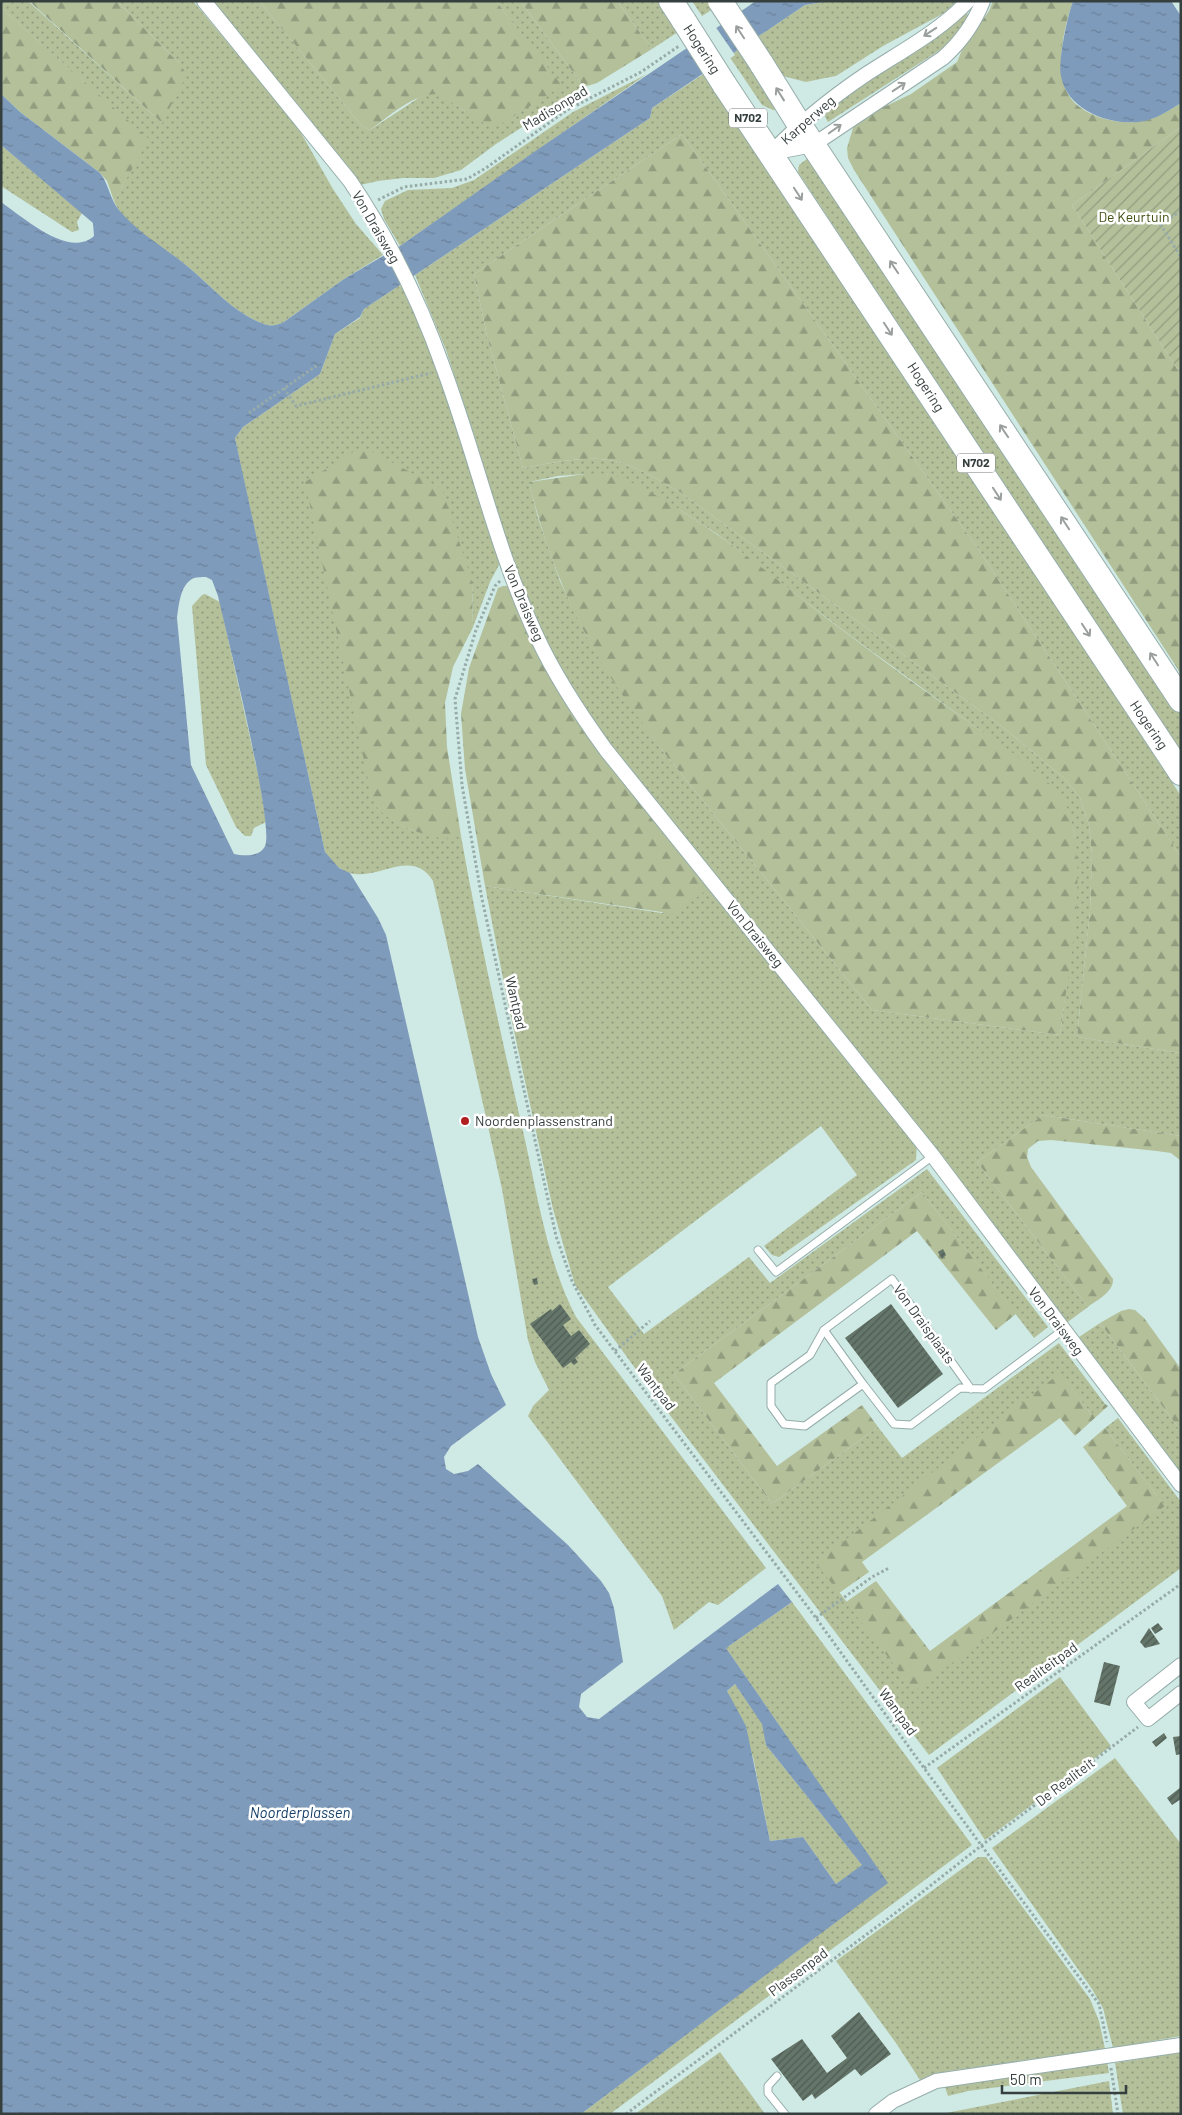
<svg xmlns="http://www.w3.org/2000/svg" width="1182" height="2115" viewBox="0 0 1182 2115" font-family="Barlow,sans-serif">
<defs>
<pattern id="grass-dots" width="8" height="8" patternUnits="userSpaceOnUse" patternTransform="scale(1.25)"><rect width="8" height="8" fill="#b3c09a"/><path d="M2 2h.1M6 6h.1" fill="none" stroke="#929d7f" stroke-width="1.8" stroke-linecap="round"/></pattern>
<pattern id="forest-firs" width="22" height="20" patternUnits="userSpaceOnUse" patternTransform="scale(1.25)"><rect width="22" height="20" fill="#b3c09a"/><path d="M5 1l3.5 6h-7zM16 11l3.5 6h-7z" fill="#929d7f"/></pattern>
<pattern id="garden-furrows" width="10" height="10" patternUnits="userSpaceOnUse" patternTransform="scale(1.25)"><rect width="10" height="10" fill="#b3c09a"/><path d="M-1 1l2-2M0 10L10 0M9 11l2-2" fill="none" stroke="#929d7f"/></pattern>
<pattern id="water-ripples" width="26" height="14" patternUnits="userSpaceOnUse" patternTransform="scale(1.25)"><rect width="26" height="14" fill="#7f9bbb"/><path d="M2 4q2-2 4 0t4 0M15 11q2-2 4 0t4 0" fill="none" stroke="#698099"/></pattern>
<pattern id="building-hatch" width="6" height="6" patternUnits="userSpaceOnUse" patternTransform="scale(1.25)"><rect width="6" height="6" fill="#647569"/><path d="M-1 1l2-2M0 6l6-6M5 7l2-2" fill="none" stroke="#4f5c54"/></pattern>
</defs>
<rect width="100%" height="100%" fill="#cfe9e5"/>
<g fill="url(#grass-dots)" fill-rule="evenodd">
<path d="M1 1H28L162 123 179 63 117 1H193L297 126 333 189 356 224 383 255 344 279 284 322C275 326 269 327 259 322 231 310 210 285 187 266 165 248 125 228 114 201L148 139 1 8Z"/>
<polygon points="210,1 259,1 362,126 370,130 423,95 439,93 465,111 561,86 496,1 520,1 584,87 496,144 461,170 434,178 403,178 378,181 360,185"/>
<polygon points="617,1 658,1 678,32 652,49"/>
<polygon points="692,1 708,1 713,9 702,16"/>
<polygon points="830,1 957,1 944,13 883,46 836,76 825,78 806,82 783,76 756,38 805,5"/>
<polygon points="967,13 969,18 954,41 828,122 823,113"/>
<polygon points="740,49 780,109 773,110 762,105 729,56"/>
<path d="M705 73 1181 796V857L981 553 682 134 474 274 487 336 523 468C554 463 591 453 622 463 642 469 661 482 680 492L1004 728 1066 780 1080 798 1089 825 1092 855 1090 911 1077 1037 1181 1053V1136L1043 1115 977 1162 1088 1307 1065 1324 610 748 566 681 542 633 516 570 489 490 478 447 446 350 415 275 650 118 652 108ZM585 474H607L682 511 717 534 852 637 1018 758 1046 781 1067 808 1074 832 1077 867 1075 920 1060 1035 872 1010 662 750 601 661 586 635 560 581 538 518 529 482 558 476Z"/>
<polygon points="647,74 400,246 384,219 381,209 385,201 408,190 452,188 474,180 573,112"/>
<polygon points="1,145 82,213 77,222 79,230 72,232 1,186"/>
<polygon points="808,158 1181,715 1181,752 798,172 799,165"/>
<path d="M400 285 412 305 434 356 500 563 490 582 473 627 472 581 375 804C395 828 430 840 461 836 479 938 502 1039 525 1140 538 1199 548 1263 576 1317L766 1568 718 1605 709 1602 674 1630 662 1596 528 1416 533 1406 549 1390 535 1362 528 1340 502 1189 433 881C405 837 360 907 325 852L242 472 235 438 243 427 320 374 335 334 360 318 364 309Z"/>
<polygon points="205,594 220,602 260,783 266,822 254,828 251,836 245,836 236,827 206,765 192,606 202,595"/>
<polygon points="485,886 662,913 709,888 917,1144 916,1160 779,1257 772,1255 764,1246 857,1175 821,1126 608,1287 644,1334 749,1257 770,1283 927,1169 1048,1327 1034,1338 922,1192 674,1374 772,1504 878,1427 902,1458 1059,1343 1105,1404 1092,1415 1060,1374 817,1563 914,1690 1164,1505 1105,1428 1118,1418 1181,1502 1181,1568 929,1755 650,1389 575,1285 553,1209 507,999"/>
<polygon points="1100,1323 1181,1431 1181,1476 1076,1339"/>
<polygon points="792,1602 972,1845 610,2114 581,2114 887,1883 726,1648"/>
<polygon points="1060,1677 1111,1746 985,1840 937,1768"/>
<polygon points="735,1684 763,1724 766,1745 863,1866 836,1884 803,1837 770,1841 753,1757 727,1691"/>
<polygon points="1115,1758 1181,1844 1181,2036 1113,2048 1103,2008 1092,1989 992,1848"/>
<polygon points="978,1857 986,1857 1090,1999 1099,2021 1105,2049 949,2071 931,2075 920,2080 896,2043 836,1961"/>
<polygon points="720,2052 765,2114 635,2114"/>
<polygon points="1181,2052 1181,2114 1123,2114 1115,2063"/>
<polygon points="1107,2062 1109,2073 968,2091 948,2096 945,2087"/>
<polygon points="1109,2081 1113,2114 941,2114"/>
</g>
<g fill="url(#forest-firs)">
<polygon points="29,1 117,1 179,63 185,72 184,80 162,123"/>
<path d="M259 1H496L562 86 493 129 439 94C413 93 390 116 370 130L362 126Z"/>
<polygon points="520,1 617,1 652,49 597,83 584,87"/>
<path d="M993 1H1073C1064 28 1055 66 1067 92 1078 116 1119 126 1142 121 1157 118 1168 111 1181 103V127L1072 205 1181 375V674L854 170 848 158 847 148 853 128 863 117 911 94 957 62 962 50 989 11Z"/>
<polygon points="1,8 149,139 114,201 107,181 100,173 20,112 1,94"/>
<path d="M682 134 981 553 1181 857V1053L1077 1037 1090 911 1092 855 1089 825 1080 798 1066 780 1004 728 680 492C661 482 642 469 622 463 591 453 554 463 523 468L487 336 474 274Z"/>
<path d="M365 448 442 489 472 581 473 627 453 667 445 703 447 747 461 836C456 837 450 838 445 838 426 838 384 821 375 804 372 800 372 793 370 789L305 482 358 449Z"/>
<path d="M585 474C592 474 600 473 606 474 621 476 645 489 659 497 728 537 789 590 853 638 891 667 931 695 970 723 997 743 1056 778 1068 810 1090 868 1068 973 1060 1035L872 1010 662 750C635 713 607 676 586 635 560 586 542 535 529 482Z"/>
<polygon points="503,586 508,586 512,590 521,615 709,888 675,914 485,886 465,769 461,714 469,668 498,588"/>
<path d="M1043 1115 1181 1136V1161L1171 1153 1157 1151 1051 1140 1038 1141 1028 1149 1027 1157 1031 1167 1113 1279C1114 1292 1097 1300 1088 1307L977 1162Z"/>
<polygon points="922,1192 1016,1314 996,1330 917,1231 714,1383 777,1466 862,1405 878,1427 772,1504 674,1374"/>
<polygon points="1129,1309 1135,1310 1144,1318 1181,1369 1181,1431 1100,1323 1121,1311"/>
<polygon points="1060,1373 1091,1414 1105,1404 1108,1406 1075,1436 1060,1418 862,1562 869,1572 839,1593 816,1563"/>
<polygon points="1105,1428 1165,1506 914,1691 846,1602 876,1581 930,1651 1127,1506 1083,1447"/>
</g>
<polygon fill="url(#garden-furrows)" points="1181,127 1181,375 1072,205"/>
<g fill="url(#water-ripples)" fill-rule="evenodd">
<path d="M756 1H830L805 5 652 108 650 118 364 309 360 317 335 334 320 374 243 427 235 438 325 852 339 868 350 873 378 918 386 935 478 1337 491 1374 506 1405 451 1446 444 1457 446 1469 454 1474 468 1471 478 1464 568 1545 601 1581 609 1593 614 1608 623 1662 581 1694 579 1707 587 1717 599 1719 778 1584 792 1602 726 1648 888 1883 581 2114H1V202C23 217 69 259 94 236L93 223 1 145V94L20 112 100 173C109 184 110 200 119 210 138 233 164 247 187 266 210 285 231 310 259 322 269 327 275 326 284 322L344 279 400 246 534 152ZM206 577 212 580 218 596C226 631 275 826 265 846 260 857 244 856 234 854L191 765 177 618C179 605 180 584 194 578 197 577 202 577 206 577ZM735 1684 762 1724 766 1745 862 1865 836 1884 803 1837 770 1841 746 1726 727 1691Z"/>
<path d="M1073 1H1171L1181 16V103C1168 111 1155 120 1139 122 1108 125 1067 110 1061 76 1058 60 1067 18 1073 1Z"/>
</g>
<polygon fill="#cfe9e5" points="715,26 735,55 706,75 687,45"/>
<g fill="url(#building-hatch)">
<polygon points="943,1249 946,1255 942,1259 938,1252"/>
<polygon points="537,1278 538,1284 534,1285 532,1279"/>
<polygon points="560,1304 571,1319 563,1325 571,1336 579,1330 590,1344 575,1358 578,1362 574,1365 571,1362 563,1368 530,1324 551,1309 552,1311"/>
<polygon points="891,1304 943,1374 898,1408 845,1338"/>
<polygon points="1158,1623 1163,1629 1155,1634 1151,1628"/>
<polygon points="1149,1628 1160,1644 1145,1648 1140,1642"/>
<polygon points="1104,1662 1120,1666 1110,1706 1094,1702"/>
<polygon points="1164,1733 1167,1738 1156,1747 1152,1742"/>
<polygon points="1181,1736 1181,1754 1176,1755 1173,1737"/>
<polygon points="1181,1787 1181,1799 1172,1805 1167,1798"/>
<polygon points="859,2012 891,2054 861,2076 855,2069 815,2099 812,2094 803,2101 771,2059 802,2039 827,2073 847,2058 831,2036"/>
</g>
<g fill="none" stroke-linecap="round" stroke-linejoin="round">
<defs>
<g id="service">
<polyline points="758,1250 776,1272 933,1156"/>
<polyline points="824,1330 863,1384"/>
<polyline points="971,1389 892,1279 824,1330 810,1355 771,1383 771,1406 784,1424 805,1426 863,1384 894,1424 911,1425 960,1388 984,1389 1063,1330"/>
<polyline points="777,2076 768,2086 768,2093 785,2114"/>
</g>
<g id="minor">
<path d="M204 1 350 181C389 239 421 304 444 370 477 459 497 552 537 637 556 678 580 714 606 750L933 1156 1181 1485"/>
<path d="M771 153 813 145 943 58C962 41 974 24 983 1"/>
<path d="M771 153C800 123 831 98 865 75 900 52 939 32 968 1"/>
<polyline points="1181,1665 1134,1702 1148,1719 1181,1693"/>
<polyline points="876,2114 893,2101 936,2081 1181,2045"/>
</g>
<g id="trunk">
<polyline points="671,1 684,21"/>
<polyline points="761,63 799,124 1181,700"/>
<polyline points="724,84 1181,773"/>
</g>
</defs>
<use href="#service" stroke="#95adaa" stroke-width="9"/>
<use href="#minor" stroke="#95adaa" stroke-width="16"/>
<use href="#trunk" stroke="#95adaa" stroke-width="26"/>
<g stroke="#97aba8" stroke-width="3" stroke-dasharray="2.5 2.5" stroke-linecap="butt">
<polyline points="378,200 404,187 467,179 486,168 567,110 641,72 679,46"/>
<polyline points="1181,211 1160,224 1181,257"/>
<polyline points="284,388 296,406 431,373"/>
<polyline points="249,413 319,364"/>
<polyline points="500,581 495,586 476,630 455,699 462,785 482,899 556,1236 572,1281 595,1325 816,1618 924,1768 1085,1985 1099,2004 1107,2042"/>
<polyline points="615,1351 650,1321"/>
<polyline points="816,1618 872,1577 889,1568"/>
<polyline points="924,1768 1181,1584"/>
<polyline points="1111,2068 1118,2114"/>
<polyline points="626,2114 906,1905 982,1845 1138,1727"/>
</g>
<use href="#service" stroke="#fff" stroke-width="7"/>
<use href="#minor" stroke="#fff" stroke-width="14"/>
<use href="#trunk" stroke="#fff" stroke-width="24"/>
<defs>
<g id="trunk-bridge">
<polyline points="720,1 761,63"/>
<polyline points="684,21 724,84"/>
</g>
</defs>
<use href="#trunk-bridge" stroke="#95adaa" stroke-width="26" stroke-linecap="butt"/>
<use href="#trunk-bridge" stroke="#fff" stroke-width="24"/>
</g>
<defs><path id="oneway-shaft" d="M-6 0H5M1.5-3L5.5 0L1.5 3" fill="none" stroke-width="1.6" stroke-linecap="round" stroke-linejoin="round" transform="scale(1.25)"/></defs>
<g stroke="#9a9f9e">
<use href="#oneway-shaft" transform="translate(740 32) rotate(-123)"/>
<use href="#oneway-shaft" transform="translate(930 32) rotate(147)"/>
<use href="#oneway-shaft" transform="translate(899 87) rotate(-33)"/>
<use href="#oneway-shaft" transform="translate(780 94) rotate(-122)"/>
<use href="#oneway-shaft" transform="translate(835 129) rotate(-35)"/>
<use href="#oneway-shaft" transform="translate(798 194) rotate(57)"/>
<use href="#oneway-shaft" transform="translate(894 267) rotate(-124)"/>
<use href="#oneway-shaft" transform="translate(888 329) rotate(57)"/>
<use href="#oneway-shaft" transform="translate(1004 431) rotate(-124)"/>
<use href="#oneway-shaft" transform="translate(997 494) rotate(57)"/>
<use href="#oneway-shaft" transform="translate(1065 523) rotate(-123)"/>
<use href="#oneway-shaft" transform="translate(1086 630) rotate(57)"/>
<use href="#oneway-shaft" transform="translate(1154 659) rotate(-123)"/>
</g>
<circle fill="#b01e22" stroke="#fff" stroke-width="2" cx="465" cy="1121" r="5"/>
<g text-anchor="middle" stroke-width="5" stroke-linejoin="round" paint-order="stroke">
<g fill="#fff" stroke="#727978" stroke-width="1">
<rect x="729" y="108.5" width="38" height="19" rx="4"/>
<rect x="957" y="453.5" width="38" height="19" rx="4"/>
</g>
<g font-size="12" font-weight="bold" fill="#353f3e">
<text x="748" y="122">N702</text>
<text x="976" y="467">N702</text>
</g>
<g font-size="14" fill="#353f3e" stroke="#fff">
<text transform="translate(702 49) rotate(57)" y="5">Hogering</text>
<text transform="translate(555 108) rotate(-31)" y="5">Madisonpad</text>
<text transform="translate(808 120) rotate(-41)" y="5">Karperweg</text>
<text transform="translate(376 227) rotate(60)" y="5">Von Draisweg</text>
<text transform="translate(926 387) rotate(57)" y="5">Hogering</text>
<text transform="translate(524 603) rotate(67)" y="5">Von Draisweg</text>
<text transform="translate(1149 725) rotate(56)" y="5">Hogering</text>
<text transform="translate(755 934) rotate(51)" y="5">Von Draisweg</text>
<text transform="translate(516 1003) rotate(77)" y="5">Wantpad</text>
<text transform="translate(1056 1321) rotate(53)" y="5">Von Draisweg</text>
<text transform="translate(924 1324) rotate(54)" y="5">Von Draisplaats</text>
<text transform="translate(656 1387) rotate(53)" y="5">Wantpad</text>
<text transform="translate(1046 1667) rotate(-36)" y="5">Realiteitpad</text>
<text transform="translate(898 1712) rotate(54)" y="5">Wantpad</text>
<text transform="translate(1065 1782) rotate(-37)" y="5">De Realiteit</text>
<text transform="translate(798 1972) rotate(-37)" y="5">Plassenpad</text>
</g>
<g font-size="14" fill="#415114" stroke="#fff">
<text x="1134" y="222">De Keurtuin</text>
</g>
<g font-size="14" fill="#353f3e" stroke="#fff" text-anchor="start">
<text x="475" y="1126">Noordenplassenstrand</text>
</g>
<g font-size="15" font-style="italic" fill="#16406a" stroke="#fff">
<text x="300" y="1818">Noorderplassen</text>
</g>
</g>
<rect width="1182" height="2115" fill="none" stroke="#353f3e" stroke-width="5"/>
<path d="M1002 2085v8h124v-8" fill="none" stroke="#353f3e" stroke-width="2.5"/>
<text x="1010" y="2085" font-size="15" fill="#353f3e" stroke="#ffffff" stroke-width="4" paint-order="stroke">50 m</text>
</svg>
